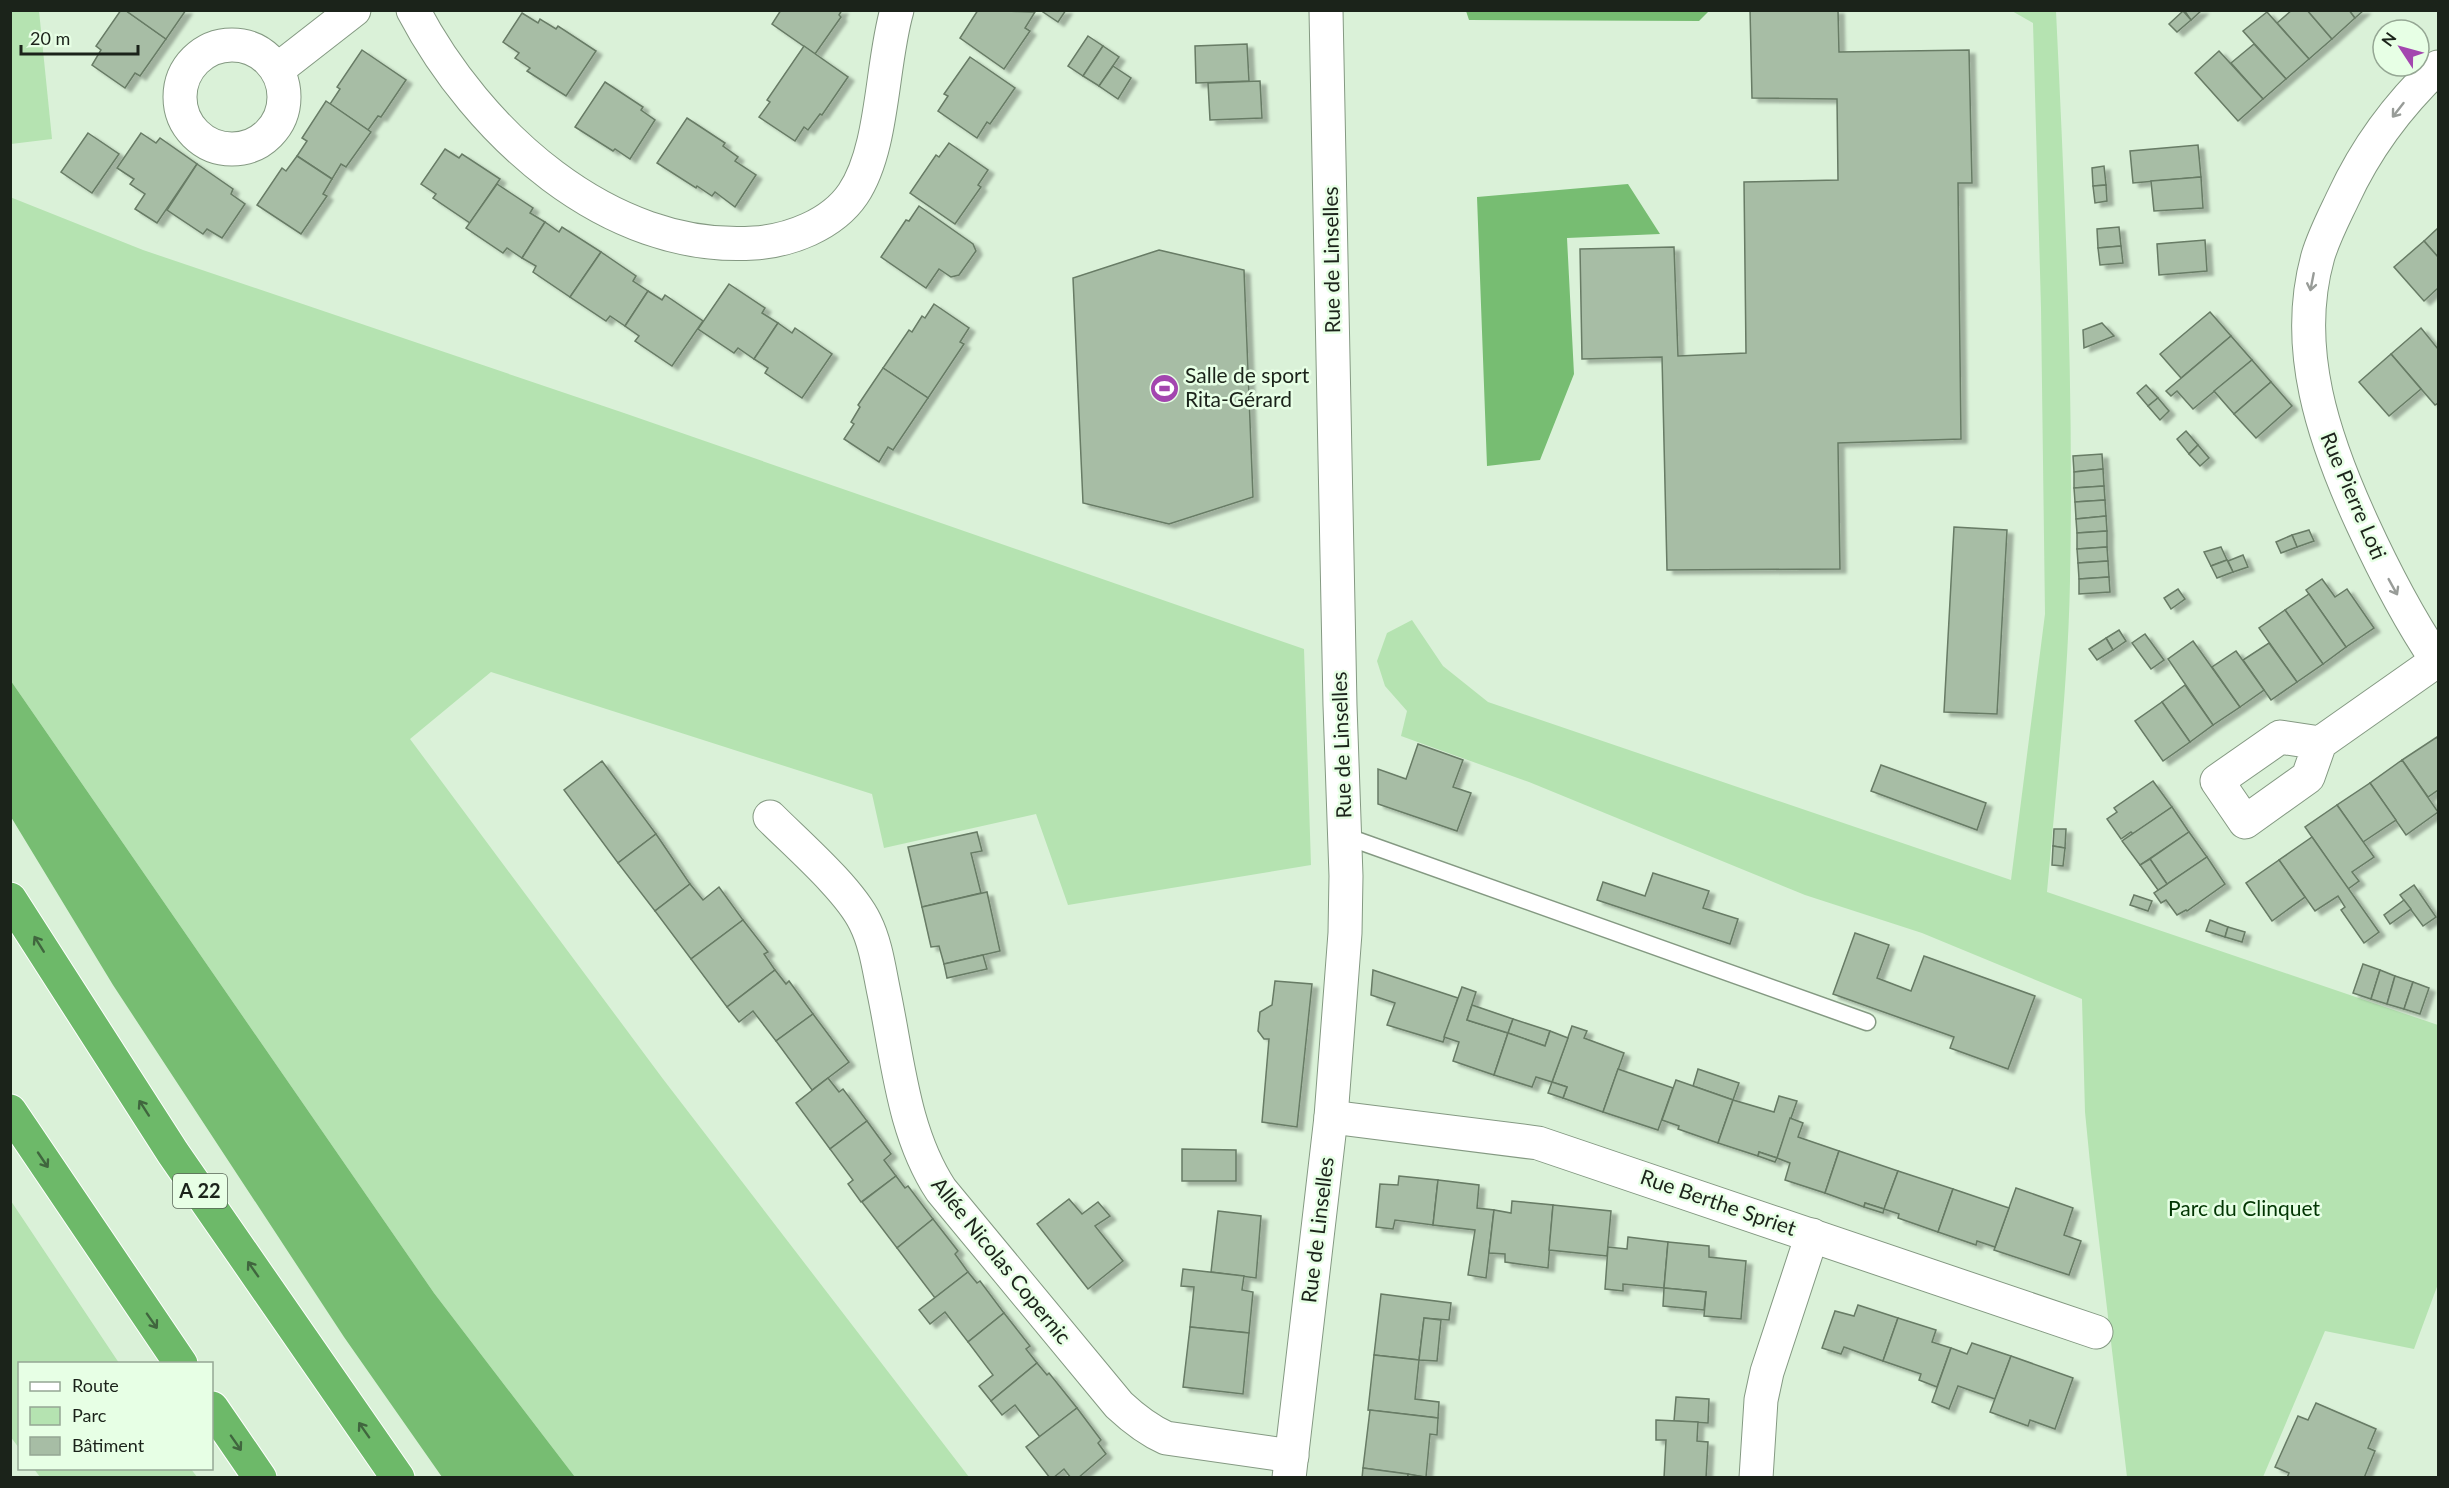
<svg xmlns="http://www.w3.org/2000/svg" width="2449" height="1488" viewBox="0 0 2449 1488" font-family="Lato,sans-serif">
<defs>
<filter id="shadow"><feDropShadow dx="6" dy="4" stdDeviation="1.5" flood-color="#0004"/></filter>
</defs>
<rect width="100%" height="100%" fill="#daf1d8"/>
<g fill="#b5e3b1">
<polygon points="10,11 39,11 52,139 11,144"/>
<path d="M2012 11H2056C2065 200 2074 390 2070 581 2068 685 2056 789 2047 892L2438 1025V1284L2414 1349 2325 1331 2263 1477H2127L2091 1173 2085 1112 2082 999 1922 933 1805 895 1529 782 1401 736 1407 711 1385 686 1377 661 1387 633 1412 620 1443 666 1488 702 2011 880 2045 614 2041 308 2033 23Z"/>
<polygon points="10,197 143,250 624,413 1304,649 1311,865 1068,905 1036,814 884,848 872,794 491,672 410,739 663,1079 969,1477 575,1477 434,1293 11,681"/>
<polygon points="11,1201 119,1363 20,1364 19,1448 10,1436"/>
<polygon points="34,1469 191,1469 197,1477 40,1477"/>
</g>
<g fill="#77bd72">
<polygon points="1466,11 1466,10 1709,11 1699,21 1469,20"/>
<polygon points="1628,184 1660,234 1567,238 1574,374 1540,460 1487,466 1477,197"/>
<polygon points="11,681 434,1293 575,1477 442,1477 344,1337 113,985 11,817"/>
</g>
<g fill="#a7bda5" stroke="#677b65" stroke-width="1.5" filter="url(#shadow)">
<polygon points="121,10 125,10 166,39 140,76 135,73 125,88 92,65 101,50 96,46"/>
<polygon points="125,10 186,10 166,39"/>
<polygon points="781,10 842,10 839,15 841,17 815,54 772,24"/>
<polygon points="978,10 1035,12 1025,28 1030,31 1004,69 960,38"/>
<polygon points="1040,10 1066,10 1058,22"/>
<polygon points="1750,10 1838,10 1839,52 1969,50 1972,183 1958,183 1961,439 1838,443 1840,569 1667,570 1662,357 1582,359 1580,249 1674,247 1678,356 1746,353 1744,182 1838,180 1837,99 1752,98"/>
<polygon points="2184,10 2202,10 2191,20"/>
<polygon points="2292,10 2307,10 2332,39 2309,59 2277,23"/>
<polygon points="2307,10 2349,10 2355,18 2332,39"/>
<polygon points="2349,10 2364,10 2355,18"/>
<polygon points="2183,11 2191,20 2177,32 2169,24"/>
<polygon points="2267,12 2309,59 2286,79 2243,31"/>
<polygon points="522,13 538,23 540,19 556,29 558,26 596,51 566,96 527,71 530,68 515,58 519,53 503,42"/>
<polygon points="1088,36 1103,46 1083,76 1068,66"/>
<polygon points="1247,44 1249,81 1196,83 1195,46"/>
<polygon points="2254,44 2286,79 2263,99 2231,63"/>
<polygon points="804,46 848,77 822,115 820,114 808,130 804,127 795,141 759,117 770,102 767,100"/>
<polygon points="1103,46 1119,57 1099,86 1083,76"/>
<polygon points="362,50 406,80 381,117 378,116 368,130 330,104 340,89 337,87"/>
<polygon points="2219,51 2263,99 2238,121 2195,73"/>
<polygon points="970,57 1015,88 990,124 987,122 977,138 938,111 948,96 944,94"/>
<polygon points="1113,66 1131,78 1118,99 1099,86"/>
<polygon points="1260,81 1262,118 1210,120 1208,83"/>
<polygon points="605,82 643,107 641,110 655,120 630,159 615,149 613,151 575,127"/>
<polygon points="326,101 371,132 346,167 341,164 332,179 297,156 307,141 302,138"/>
<polygon points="687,118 725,143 723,146 738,157 735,161 756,175 735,207 715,192 712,196 697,186 696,188 657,163"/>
<polygon points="88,133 119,154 92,193 61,172"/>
<polygon points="141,133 156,143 160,138 197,164 157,223 135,209 145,194 130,184 134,179 117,168"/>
<polygon points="949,143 988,170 978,185 981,187 955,224 910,193 936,155 939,157"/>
<polygon points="2198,145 2201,177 2133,183 2130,151"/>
<polygon points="445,149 459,158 462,154 500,179 470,223 433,198 436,194 421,184"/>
<polygon points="297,156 332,179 323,194 327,196 301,234 257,205 282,168 286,171"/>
<polygon points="197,164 233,189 231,194 245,204 222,238 207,229 203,234 167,210"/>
<polygon points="2104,166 2106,185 2093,186 2092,168"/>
<polygon points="2201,177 2203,208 2154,211 2151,181"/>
<polygon points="497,184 533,208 530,213 545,222 522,258 507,248 503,253 466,228"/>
<polygon points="2106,185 2107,201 2095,203 2093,186"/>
<polygon points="919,206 973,244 976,251 959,275 951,277 939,269 926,288 881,257 906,220 909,221"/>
<polygon points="545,222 559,232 562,227 601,252 570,297 533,272 536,266 522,258"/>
<polygon points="2119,227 2121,246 2098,248 2097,229"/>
<polygon points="2438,228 2438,257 2424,241"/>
<polygon points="2205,240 2207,271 2159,275 2157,244"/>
<polygon points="2424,241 2438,257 2438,288 2424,301 2394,267"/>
<polygon points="2121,246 2123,263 2100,265 2098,248"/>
<polygon points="1159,250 1244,270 1253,497 1169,524 1083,503 1073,278"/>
<polygon points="601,252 636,276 633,281 648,291 625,326 610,316 606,321 570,297"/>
<polygon points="729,284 765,308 762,313 778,323 754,359 738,348 734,353 698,329"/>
<polygon points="648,291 662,300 665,295 703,321 672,366 635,341 639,336 625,326"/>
<polygon points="934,304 969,328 960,342 964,344 928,398 883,368 909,330 912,332 922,316 925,318"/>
<polygon points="2210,312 2231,336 2181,378 2160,354"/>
<polygon points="778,323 792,333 795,328 832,354 802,398 765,373 768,368 754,359"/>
<polygon points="2102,323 2114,336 2084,348 2083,330"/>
<polygon points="2421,328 2438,349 2438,403 2435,405 2391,354"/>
<polygon points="2231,336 2252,360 2193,409 2177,391 2171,396 2166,391"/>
<polygon points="2391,354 2421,389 2389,416 2359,382"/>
<polygon points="2252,360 2271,382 2234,414 2214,391"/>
<polygon points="883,368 928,398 893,450 888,447 879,462 844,439 854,424 851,422 860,407 858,405"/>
<polygon points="2271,382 2292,406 2256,438 2234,414"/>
<polygon points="2146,385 2158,398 2148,406 2137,393"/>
<polygon points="2158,398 2169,411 2160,420 2148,406"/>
<polygon points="2186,431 2198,445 2189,454 2177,439"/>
<polygon points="2198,445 2209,458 2200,466 2189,454"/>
<polygon points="2102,454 2103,469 2074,472 2073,456"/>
<polygon points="2103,469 2104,486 2074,488 2074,472"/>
<polygon points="2104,486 2105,500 2075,502 2074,488"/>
<polygon points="2105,500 2106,516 2076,519 2075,502"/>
<polygon points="2106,516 2107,531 2077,533 2076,519"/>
<polygon points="1954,527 2007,530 1997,714 1944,712"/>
<polygon points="2309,530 2314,541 2297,547 2292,535"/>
<polygon points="2107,531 2107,547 2077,549 2077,533"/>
<polygon points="2292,535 2297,547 2281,553 2276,542"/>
<polygon points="2107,547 2108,561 2078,563 2077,549"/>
<polygon points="2221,547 2227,560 2211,566 2204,552"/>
<polygon points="2243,555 2248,567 2233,572 2228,561"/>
<polygon points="2227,560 2233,572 2217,578 2211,566"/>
<polygon points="2108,561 2109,577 2079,579 2078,563"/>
<polygon points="2109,577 2110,592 2079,594 2079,579"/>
<polygon points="2322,579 2335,597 2347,589 2374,628 2346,647 2306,590"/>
<polygon points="2178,589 2185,599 2171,609 2164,598"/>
<polygon points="2309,594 2346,647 2323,664 2285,610"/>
<polygon points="2285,610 2323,664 2297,682 2259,628"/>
<polygon points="2119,630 2126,641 2113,650 2106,638"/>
<polygon points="2145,634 2164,660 2151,669 2132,643"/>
<polygon points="2106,638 2113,650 2097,660 2089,649"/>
<polygon points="2193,641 2240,707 2213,725 2168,659"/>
<polygon points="2269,643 2297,682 2271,700 2243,660"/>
<polygon points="2236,651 2264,690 2240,707 2212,667"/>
<polygon points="2185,685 2213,725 2190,742 2162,702"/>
<polygon points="2162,702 2190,742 2163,761 2135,721"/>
<polygon points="2437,737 2438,740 2438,790 2428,797 2402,760"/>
<polygon points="1418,744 1463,760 1453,787 1471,793 1457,831 1378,804 1378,769 1406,779"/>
<polygon points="2402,760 2438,812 2406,835 2370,783"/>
<polygon points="602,761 656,834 618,863 564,790"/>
<polygon points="1881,765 1986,803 1977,830 1871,791"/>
<polygon points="2153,781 2172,807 2133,834 2131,832 2121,839 2107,819 2117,812 2114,808"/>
<polygon points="2370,783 2396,820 2363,842 2337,805"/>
<polygon points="2337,805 2374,857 2352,872 2359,881 2348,889 2305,827"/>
<polygon points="2172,807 2189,832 2140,865 2122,841"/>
<polygon points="2054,829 2066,829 2065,848 2053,846"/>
<polygon points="977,832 982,851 971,853 981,893 922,907 908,847"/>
<polygon points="2189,832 2207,857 2167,884 2150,859"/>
<polygon points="656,834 690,884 655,911 618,863"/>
<polygon points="2312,837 2379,932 2364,943 2341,910 2345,907 2338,896 2315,911 2279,860"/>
<polygon points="2053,846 2065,848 2063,866 2052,865"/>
<polygon points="2207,857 2225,884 2187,911 2186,910 2177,915 2166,900 2161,903 2154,893"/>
<polygon points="2150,859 2167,884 2158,890 2140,865"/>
<polygon points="2279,860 2305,897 2272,921 2246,883"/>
<polygon points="1653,873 1709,891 1703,908 1738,919 1730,944 1597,900 1603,882 1645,896"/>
<polygon points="690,884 703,900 719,887 743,920 691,959 655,911"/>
<polygon points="2414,885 2436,917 2423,926 2400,895"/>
<polygon points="987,892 1000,951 944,964 939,946 931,947 922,907"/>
<polygon points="2134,895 2152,901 2148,911 2130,905"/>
<polygon points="2404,900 2411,909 2390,924 2384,915"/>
<polygon points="743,920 768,952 764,954 775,970 727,1007 691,959"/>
<polygon points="2210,920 2228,927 2225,937 2206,931"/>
<polygon points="2228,927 2245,932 2242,942 2225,937"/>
<polygon points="1855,933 1889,945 1877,978 1911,991 1924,956 2035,996 2008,1069 1950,1048 1954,1037 1833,994"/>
<polygon points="983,955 987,969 947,978 944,964"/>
<polygon points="2363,964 2380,970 2371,999 2353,993"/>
<polygon points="775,970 786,984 789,981 813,1014 776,1041 753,1011 739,1022 727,1007"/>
<polygon points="1373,970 1458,998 1443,1042 1387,1025 1395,1003 1371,995"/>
<polygon points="2380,970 2395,976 2387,1004 2371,999"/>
<polygon points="2395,976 2413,982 2404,1009 2387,1004"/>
<polygon points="1275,981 1312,984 1297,1127 1262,1122 1269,1039 1264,1039 1258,1031 1260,1012 1272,1005"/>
<polygon points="2413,982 2429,988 2420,1014 2404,1009"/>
<polygon points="1462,987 1476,992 1467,1020 1508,1033 1494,1075 1453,1061 1459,1042 1444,1037"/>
<polygon points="1472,1005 1513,1019 1508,1033 1467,1020"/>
<polygon points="813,1014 849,1062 812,1090 776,1041"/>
<polygon points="1513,1019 1550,1031 1545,1046 1508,1033"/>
<polygon points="1572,1026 1587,1031 1584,1038 1624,1053 1603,1112 1563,1098 1567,1087 1552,1082"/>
<polygon points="1550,1031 1568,1038 1552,1082 1536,1077 1532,1087 1494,1075 1508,1033 1545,1046"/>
<polygon points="1618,1069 1673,1088 1658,1130 1603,1112"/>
<polygon points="1698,1069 1739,1083 1733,1100 1693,1086"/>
<polygon points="828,1078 839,1092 843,1089 867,1121 830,1149 796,1103"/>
<polygon points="1676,1080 1733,1100 1718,1143 1678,1129 1679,1126 1662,1120"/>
<polygon points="1552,1082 1567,1087 1563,1098 1548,1093"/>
<polygon points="1779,1096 1797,1101 1777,1158 1759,1152 1758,1156 1718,1143 1733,1100 1774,1112"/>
<polygon points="1790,1118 1803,1123 1798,1137 1839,1151 1825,1193 1785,1180 1790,1163 1777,1158"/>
<polygon points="867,1121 891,1154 884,1160 896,1176 861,1202 848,1184 853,1180 830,1149"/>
<polygon points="1182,1149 1236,1150 1236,1181 1182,1181"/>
<polygon points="1839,1151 1898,1171 1884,1209 1865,1203 1864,1207 1825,1193"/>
<polygon points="1759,1152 1777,1158 1775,1162 1758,1156"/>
<polygon points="1898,1171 1953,1189 1938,1232 1898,1218 1899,1214 1884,1209"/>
<polygon points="896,1176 905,1188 908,1186 933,1219 897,1248 862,1202"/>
<polygon points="1399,1176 1438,1180 1433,1225 1395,1220 1393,1229 1376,1227 1380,1184 1398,1185"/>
<polygon points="1438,1180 1479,1185 1477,1208 1494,1210 1486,1278 1468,1275 1475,1230 1433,1225"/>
<polygon points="2016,1188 2073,1208 2064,1235 2081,1241 2069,1275 1994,1250"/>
<polygon points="1953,1189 2009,1208 1995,1247 1977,1241 1976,1245 1938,1232"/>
<polygon points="1069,1199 1082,1214 1098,1202 1110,1216 1095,1226 1123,1261 1088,1289 1037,1224"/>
<polygon points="1512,1201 1553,1205 1548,1268 1505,1262 1505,1254 1489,1253 1494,1210 1511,1213"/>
<polygon points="1865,1203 1884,1209 1883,1213 1864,1207"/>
<polygon points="1553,1205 1611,1211 1607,1256 1549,1250"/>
<polygon points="1218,1211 1261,1216 1256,1278 1211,1272"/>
<polygon points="933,1219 958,1251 955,1254 968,1272 935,1298 897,1248"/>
<polygon points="1628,1237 1668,1242 1664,1288 1623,1284 1623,1291 1605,1289 1608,1247 1627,1249"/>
<polygon points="1668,1242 1709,1246 1709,1257 1746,1261 1741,1319 1704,1316 1706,1292 1664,1288"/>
<polygon points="1183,1269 1244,1276 1242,1290 1253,1292 1249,1333 1190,1327 1194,1287 1181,1286"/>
<polygon points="968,1272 977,1283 980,1281 1004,1313 968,1342 945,1312 930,1324 919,1310"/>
<polygon points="1664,1288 1706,1292 1704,1310 1663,1306"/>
<polygon points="1381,1294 1451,1303 1449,1320 1424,1318 1419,1360 1374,1355"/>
<polygon points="1858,1305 1898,1318 1883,1361 1844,1347 1841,1354 1822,1348 1835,1311 1854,1316"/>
<polygon points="1004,1313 1030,1346 1026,1349 1037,1363 991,1401 979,1386 993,1375 968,1342"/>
<polygon points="1424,1318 1441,1320 1437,1361 1419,1360"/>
<polygon points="1898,1318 1936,1330 1932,1342 1951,1348 1937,1387 1919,1380 1921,1374 1883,1361"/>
<polygon points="1190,1327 1249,1333 1243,1394 1183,1387"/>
<polygon points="1972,1343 2011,1356 1995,1399 1958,1386 1949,1409 1932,1402 1951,1348 1967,1354"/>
<polygon points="1374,1355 1419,1360 1415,1399 1439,1402 1438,1418 1368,1410"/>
<polygon points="2011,1356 2073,1378 2055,1429 2030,1420 2028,1426 1990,1412"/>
<polygon points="1037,1363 1047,1375 1049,1373 1077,1408 1040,1437 1015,1405 1002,1415 991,1401"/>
<polygon points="1676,1397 1709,1399 1708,1423 1674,1421"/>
<polygon points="2316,1403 2376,1429 2368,1448 2375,1451 2364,1478 2287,1478 2289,1473 2275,1467 2298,1416 2308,1420"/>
<polygon points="1077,1408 1101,1440 1098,1443 1106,1454 1078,1478 1071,1478 1064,1469 1053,1478 1050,1478 1026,1447"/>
<polygon points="1370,1410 1438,1418 1437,1435 1430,1434 1426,1477 1363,1468"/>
<polygon points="1656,1420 1698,1422 1697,1441 1708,1442 1706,1478 1664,1478 1666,1440 1656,1440"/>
<polygon points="1363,1468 1408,1474 1408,1478 1362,1478"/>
<polygon points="1408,1474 1424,1477 1424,1478 1408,1478"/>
</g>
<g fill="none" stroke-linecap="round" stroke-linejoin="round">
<defs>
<polyline id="lane" points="1345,836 1867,1022"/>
<g id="street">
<path d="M413 10C477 132 608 253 754 243 789 241 832 225 853 194 884 148 881 65 897 10"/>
<circle cx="232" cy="97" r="52"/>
<path d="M2438 67C2399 104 2366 148 2343 198 2334 217 2324 236 2318 256 2292 348 2324 440 2362 523 2384 571 2408 618 2438 662"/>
<polyline points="277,70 354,10"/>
<polyline points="2320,743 2308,777 2245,822 2217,781 2280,737 2320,743 2438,660"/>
<path d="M770 817C797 844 849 889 865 922 876 944 879 969 884 993 898 1060 903 1132 941 1190L1119 1405C1134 1419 1148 1430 1166 1438L1292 1456"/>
<polyline points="1331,1117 1538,1143 2096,1332"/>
<polyline points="1289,1478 1331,1117 1345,933 1346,876 1340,705 1326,10"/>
<polyline points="1756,1478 1761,1400 1767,1372 1812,1235"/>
</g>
<g id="highway">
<polyline points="10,899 173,1153 398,1478"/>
<polyline points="10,1111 181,1364"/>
<polyline points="212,1408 260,1478"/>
</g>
</defs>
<use href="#lane" stroke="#849982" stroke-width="19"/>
<use href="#street" stroke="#849982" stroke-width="35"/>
<use href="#highway" stroke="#fff" stroke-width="35"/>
<use href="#lane" stroke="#fff" stroke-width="16"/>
<use href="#street" stroke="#fff" stroke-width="33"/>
<use href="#highway" stroke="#6db969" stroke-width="33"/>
</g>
<defs><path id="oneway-shaft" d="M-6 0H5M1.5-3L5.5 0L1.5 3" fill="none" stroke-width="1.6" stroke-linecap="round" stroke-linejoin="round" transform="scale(1.5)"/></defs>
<g stroke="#989c98">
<use href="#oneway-shaft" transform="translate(2398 110) rotate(128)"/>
<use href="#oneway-shaft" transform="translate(2312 282) rotate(101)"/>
<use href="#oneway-shaft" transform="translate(2393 587) rotate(61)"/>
</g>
<g stroke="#40663e">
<use href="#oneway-shaft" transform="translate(39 944) rotate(-122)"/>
<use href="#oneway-shaft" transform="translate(144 1108) rotate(-123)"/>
<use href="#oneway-shaft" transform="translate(43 1160) rotate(56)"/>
<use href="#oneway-shaft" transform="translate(253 1269) rotate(-125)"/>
<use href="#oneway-shaft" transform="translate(152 1321) rotate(55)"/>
<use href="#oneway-shaft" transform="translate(364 1430) rotate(-125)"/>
<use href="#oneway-shaft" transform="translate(236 1443) rotate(55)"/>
</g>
<defs>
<symbol id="stadium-disc" viewBox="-11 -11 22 22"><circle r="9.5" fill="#a346af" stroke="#e7ffe5"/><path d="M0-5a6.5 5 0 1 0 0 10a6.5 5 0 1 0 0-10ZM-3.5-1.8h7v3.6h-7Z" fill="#fff"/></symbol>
</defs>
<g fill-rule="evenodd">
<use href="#stadium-disc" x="1148" y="372" width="33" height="33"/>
</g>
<g text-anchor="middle" stroke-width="5" stroke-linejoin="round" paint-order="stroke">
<rect fill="#e7ffe5" stroke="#586557" stroke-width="1.5" x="173" y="1174" width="54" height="34" rx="4.5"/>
<g font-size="20" font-weight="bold" fill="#1b231a">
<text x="200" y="1198">A 22</text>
</g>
<g font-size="21" fill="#1b231a" stroke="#e7ffe5">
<text transform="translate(1332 260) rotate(-91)" y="7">Rue de Linselles</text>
<text transform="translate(2353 496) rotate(67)" y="7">Rue Pierre Loti</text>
<text transform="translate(1342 745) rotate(-92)" y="7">Rue de Linselles</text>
<text transform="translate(1718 1203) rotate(19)" y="7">Rue Berthe Spriet</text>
<text transform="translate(1318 1230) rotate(-83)" y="7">Rue de Linselles</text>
<text transform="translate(1001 1261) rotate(51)" y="7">Allée Nicolas Copernic</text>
</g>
<g font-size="21" fill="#1b231a" stroke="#e7ffe5" text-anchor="start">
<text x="1185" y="383">Salle de sport<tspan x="1185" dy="24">Rita-Gérard</tspan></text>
</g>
<g font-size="21" fill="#013502" stroke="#e7ffe5">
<text x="2244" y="1216">Parc du Clinquet</text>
</g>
</g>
<rect width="2449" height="1488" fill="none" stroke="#1b231a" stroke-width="24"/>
<rect x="18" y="1362" width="195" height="108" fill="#e7ffe5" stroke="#95a794" stroke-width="1.5"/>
<rect x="30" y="1382" width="30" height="9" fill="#ffffff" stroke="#95a794" stroke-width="1.5"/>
<text x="72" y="1392" font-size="18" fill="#1b231a">Route</text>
<rect x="30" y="1407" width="30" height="18" fill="#b5e3b1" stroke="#95a794" stroke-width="1.5"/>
<text x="72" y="1422" font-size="18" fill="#1b231a">Parc</text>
<rect x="30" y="1437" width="30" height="18" fill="#a7bda5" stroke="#95a794" stroke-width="1.5"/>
<text x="72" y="1452" font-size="18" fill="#1b231a">Bâtiment</text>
<g transform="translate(2401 48) rotate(306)"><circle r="28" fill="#e7ffe5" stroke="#95a794" stroke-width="1.5"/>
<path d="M0-4.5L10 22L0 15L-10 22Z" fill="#a346af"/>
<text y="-9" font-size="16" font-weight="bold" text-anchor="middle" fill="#1b231a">N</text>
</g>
<path d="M21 45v9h117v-9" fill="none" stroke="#1b231a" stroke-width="3"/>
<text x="30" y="45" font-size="18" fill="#1b231a" stroke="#e7ffe5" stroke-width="4.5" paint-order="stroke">20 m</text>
</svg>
